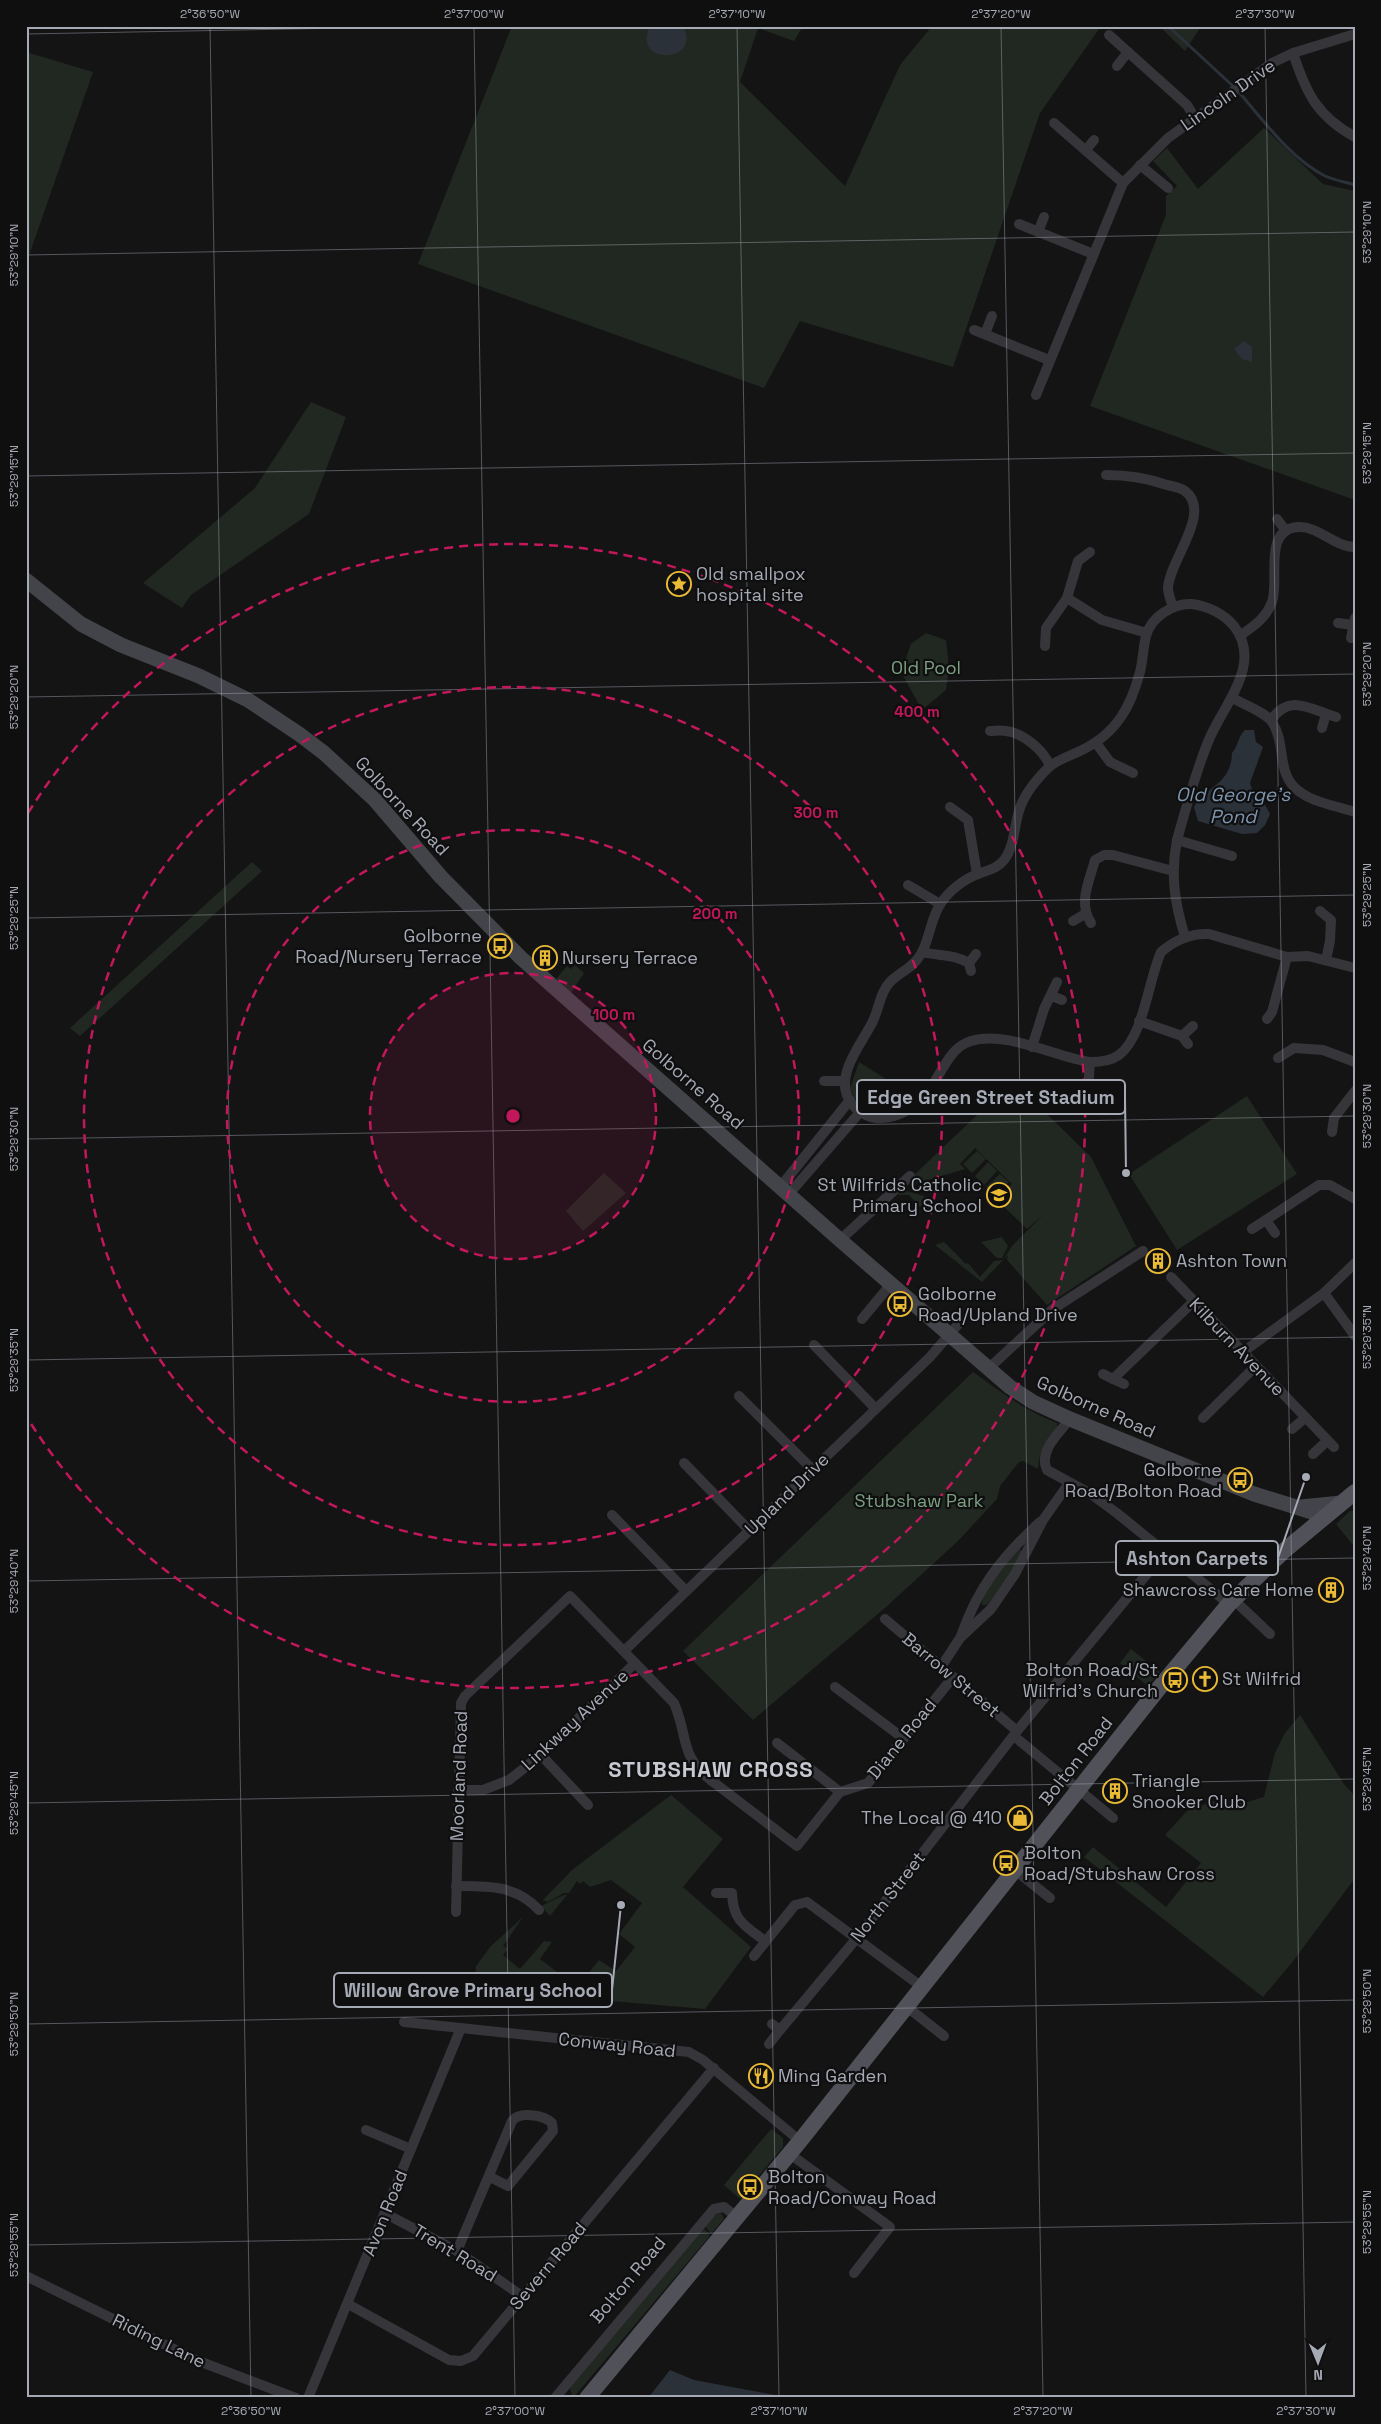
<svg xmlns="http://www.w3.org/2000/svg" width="1381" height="2424" viewBox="0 0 1381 2424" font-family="'Space Grotesk',sans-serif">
<rect width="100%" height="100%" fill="#141415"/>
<g fill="#202821">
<polygon points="512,26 803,26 794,41 758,28 740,82 845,186 900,65 932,26 1101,26 1040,113 953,367 800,321 764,388 418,264"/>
<polygon points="1159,26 1209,26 1200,28 1185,51"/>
<polygon points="26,52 93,72 26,264"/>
<polygon points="1264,128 1323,184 1355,191 1355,500 1090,406 1166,215 1166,196 1177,186 1153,161 1167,148 1198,189"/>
<polygon points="311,402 346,417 309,514 191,595 182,608 143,583 255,488"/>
<polygon points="926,633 946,640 949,668 946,690 922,710 901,672 911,644"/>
<polygon points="252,862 262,871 80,1036 70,1028"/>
<polygon points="575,965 584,973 571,993 556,979 567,966 571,969"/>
<path d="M859 1062 916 1098C909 1103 901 1111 892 1113 873 1119 856 1106 850 1088Z"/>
<polygon points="1013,1081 1091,1157 1136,1246 1047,1305 1007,1260 1008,1255 982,1282 935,1245 944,1242 966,1264 968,1263 980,1277 994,1261 1003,1260 1012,1246 1043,1215 1027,1229 997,1200 1012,1184 975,1148 960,1164 965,1169 908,1186 917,1184 915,1174"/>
<polygon points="1247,1096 1297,1174 1177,1250 1129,1174"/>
<polygon points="977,1151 986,1159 972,1173 963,1164"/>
<polygon points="988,1162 997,1171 984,1185 975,1176"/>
<polygon points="604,1173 626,1193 583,1231 566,1211"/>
<polygon points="1000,1174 1009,1182 995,1196 986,1187"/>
<polygon points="903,1190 924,1196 926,1201 920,1207 909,1195 898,1195"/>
<polygon points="1002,1237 1008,1246 1002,1258 997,1258 981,1242"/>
<path d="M973 1372C1000 1391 1025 1411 1057 1423V1429C1045 1442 1039 1451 1038 1469L1023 1461 1019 1462 1000 1486 997 1499 958 1541 886 1607 753 1720 683 1651Z"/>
<polygon points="1350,1511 1355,1511 1355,1542 1352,1544 1336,1524"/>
<path d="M1020 1549 1023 1552 1001 1588 987 1605H982C980 1595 1010 1554 1020 1549Z"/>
<polygon points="1131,1649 1160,1672 1148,1686 1120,1663"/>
<polygon points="1300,1715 1344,1784 1355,1796 1355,1878 1294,1960 1263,1997 1084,1857 1093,1847 1166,1907 1201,1863 1165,1835 1187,1811 1220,1799 1244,1803 1264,1797 1275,1753 1285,1733"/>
<polygon points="671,1795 723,1839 683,1887 751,1947 705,2009 599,2000 590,2002 511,1987 475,1984 476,1966 491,1946 523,1917 503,1946 508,1949 503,1955 520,1969 544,1941 552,1942 540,1959 577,1987 599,1960 616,1971 635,1947 619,1934 642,1903 611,1880 590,1887 583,1881 580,1884 577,1881 569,1893 564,1893 548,1902 543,1900 572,1870"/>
<path d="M564 1895H567L550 1916 541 1906C548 1902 557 1899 564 1895Z"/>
<polygon points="771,2129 783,2138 783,2147 751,2185 749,2184 745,2189 747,2191 740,2199 724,2185"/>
<polygon points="718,2213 722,2214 724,2219 711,2234 704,2225"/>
<polygon points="702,2226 709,2234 709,2237 573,2398 569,2386"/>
</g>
<g fill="#2b3139">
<path d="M650 26H683C703 63 631 67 650 26Z"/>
<polygon points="1244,341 1252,347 1252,362 1242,359 1234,349"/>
<path d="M1245 730H1254L1256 742 1263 747 1250 783 1253 792 1263 801 1270 814 1265 825 1257 833 1242 834 1198 821 1194 807C1207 785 1231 785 1232 753 1239 745 1237 738 1245 730Z"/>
<polygon points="670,2370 694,2380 791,2398 648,2398"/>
</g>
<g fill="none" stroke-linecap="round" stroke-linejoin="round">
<g stroke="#2b3139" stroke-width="3">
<polyline points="1168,26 1234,87"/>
<path d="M1238 91C1263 120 1290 158 1325 176 1334 180 1345 182 1355 185"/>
</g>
<g stroke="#35353a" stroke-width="10">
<polyline points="1109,35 1187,105 1195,118"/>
<path d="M1293 53C1306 93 1317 116 1355 137"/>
<polyline points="1117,66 1128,52"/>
<polyline points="1054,123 1123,183"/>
<polyline points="1086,150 1094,140"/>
<polyline points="1140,165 1168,188"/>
<polyline points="1019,224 1093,254"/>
<polyline points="1038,232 1044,217"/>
<polyline points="974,330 1049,360"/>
<polyline points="985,334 992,316"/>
<polyline points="1036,395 1123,183 1168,138 1272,63 1293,53 1355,34"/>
<path d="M1106 475C1126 475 1147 478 1167 485 1172 486 1181 488 1185 491 1213 512 1169 561 1168 588 1168 594 1171 601 1173 607"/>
<polyline points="1277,519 1286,531"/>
<polyline points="1067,598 1102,620 1147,633"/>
<polyline points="1338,623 1353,625"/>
<path d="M1241 635C1254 626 1266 618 1272 602 1280 581 1262 529 1298 527 1319 526 1334 547 1355 547"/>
<polyline points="1351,638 1355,618"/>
<polyline points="1045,646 1046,628 1067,598 1078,561 1090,552"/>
<path d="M1233 698C1244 705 1265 712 1272 722 1287 744 1275 775 1300 792 1315 803 1337 806 1355 812"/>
<path d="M1271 720C1290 693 1309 709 1336 717"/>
<polyline points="1322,728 1326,714"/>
<path d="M990 731C995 731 1001 730 1006 731 1024 733 1044 751 1050 766"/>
<polyline points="1096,743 1110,762 1133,773"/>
<polyline points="950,807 968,820 977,874"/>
<polyline points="1177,840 1232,856"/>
<polyline points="908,885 940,904"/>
<polyline points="1320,911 1331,920 1330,941 1326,960"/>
<polyline points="1073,921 1085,914"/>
<path d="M1091 923C1078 903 1089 882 1095 860L1104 855H1113L1173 871"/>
<path d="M1185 937C1175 904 1170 875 1177 840 1186 808 1195 774 1208 742 1222 706 1264 665 1234 626 1224 614 1208 606 1192 604 1173 603 1151 617 1146 636 1143 648 1143 660 1140 672 1136 687 1130 704 1121 717 1111 732 1097 743 1080 751 1070 756 1056 760 1048 768 1037 779 1025 793 1020 808 1014 824 1015 846 1004 860 997 869 988 870 978 874 964 879 949 891 941 903 930 919 930 939 921 954 913 968 900 972 890 982 880 992 879 1009 873 1021 862 1044 831 1078 852 1104 873 1129 906 1117 925 1095 941 1078 947 1048 971 1041 1006 1030 1055 1057 1090 1062 1099 1062 1111 1061 1119 1055 1144 1036 1148 981 1161 952 1175 940 1191 933 1209 934L1287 957 1308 956 1355 968"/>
<path d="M922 952C939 956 954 954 969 963L971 971"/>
<polyline points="969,963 976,954"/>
<polyline points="1052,996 1062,1000"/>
<polyline points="1267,1019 1272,1012 1287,957"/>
<polyline points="1139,1021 1182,1036 1188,1044"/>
<polyline points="1182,1036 1193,1026"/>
<polyline points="1032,1047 1044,1009 1057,982"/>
<polyline points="1278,1058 1294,1048 1323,1050 1355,1062"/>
<polyline points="1090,1062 1088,1091 1101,1108"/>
<polyline points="824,1081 845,1081"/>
<polyline points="1332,1132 1334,1118 1355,1091"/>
<polyline points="781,1186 850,1100"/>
<polyline points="789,1194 861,1111"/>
<polyline points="1266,1220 1275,1233"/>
<polyline points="1252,1229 1319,1185 1330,1185 1355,1199"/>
<polyline points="840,1240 910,1176"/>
<polyline points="1171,1277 1334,1447"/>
<polyline points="1324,1293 1355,1336"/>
<polyline points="862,1319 891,1284"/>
<polyline points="814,1345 875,1408"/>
<polyline points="1243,1352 1324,1293 1355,1263"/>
<polyline points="988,1369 1053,1309 1143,1251"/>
<polyline points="1103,1374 1113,1379 1193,1302"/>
<polyline points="1113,1379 1124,1384"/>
<polyline points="739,1396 812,1469"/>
<polyline points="1203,1418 1256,1366"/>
<path d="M1070 1419C1059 1433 1038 1451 1047 1470L1091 1494 1118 1514 1229 1604"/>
<polyline points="1292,1429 1305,1418"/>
<polyline points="1313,1454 1327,1441"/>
<polyline points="684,1463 749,1530"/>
<polyline points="612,1515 686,1591"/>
<polyline points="1233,1599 1270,1634"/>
<polyline points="885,1619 1017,1731"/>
<path d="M961 1636C978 1587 1002 1557 1040 1522"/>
<polyline points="624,1651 930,1357 961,1321"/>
<polyline points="941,1667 960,1638 991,1609 1015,1574 1043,1520 1069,1483"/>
<polyline points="835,1687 903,1738"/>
<polyline points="1014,1736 1113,1818"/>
<polyline points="777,1743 840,1792"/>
<polyline points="541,1755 588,1805"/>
<polyline points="712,1781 797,1846 840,1792 868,1783 953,1677"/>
<polyline points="458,1790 483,1790 509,1780 541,1755 635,1663"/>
<polyline points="1015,1870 1050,1898"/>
<path d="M456 1886C488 1886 516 1885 539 1910"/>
<path d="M716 1893H732C733 1921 744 1925 765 1941"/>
<path d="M456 1912 461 1703 465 1696 570 1596 674 1703C689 1738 679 1756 712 1781L717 1775"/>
<polyline points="754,1956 795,1905 807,1902 922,1987"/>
<polyline points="907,2007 944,2036"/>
<polyline points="404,2022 689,2052 703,2060 800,2141"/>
<polyline points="772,2024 780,2030 856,1939 1017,1731 1165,1552"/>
<polyline points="769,2044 780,2030"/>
<polyline points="366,2130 411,2149"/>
<polyline points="790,2154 890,2227 854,2273"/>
<polyline points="386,2214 457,2251 522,2296"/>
<path d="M457 2251 512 2121C519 2111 544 2115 552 2123L553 2131 508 2186 490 2177"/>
<polyline points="26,2276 196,2360 296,2398"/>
<polyline points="348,2304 449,2360 461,2361 473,2356 714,2068"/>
<polyline points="308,2398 461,2028"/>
<polyline points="555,2398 714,2209 724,2207 737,2217"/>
</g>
<g stroke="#43444a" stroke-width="15">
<polyline points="26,580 81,624 121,645 199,676 248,700 299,734 324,753 375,800 441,877 521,958 840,1240 1010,1387 1033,1402 1070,1419 1254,1494 1312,1512 1321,1519"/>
<polyline points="1301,1507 1341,1503"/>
</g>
<polyline stroke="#515259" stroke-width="16" points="587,2398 800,2141 1163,1683 1229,1604 1285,1550 1355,1492"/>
</g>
<path fill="none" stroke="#a6aab5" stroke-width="1" stroke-opacity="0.45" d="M210 26 251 2398M474 26 515 2398M737 26 779 2398M1001 26 1043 2398M1265 26 1306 2398M26 34 451 26M26 255 1355 232M26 476 1355 453M26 697 1355 674M26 918 1355 895M26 1139 1355 1116M26 1360 1355 1337M26 1581 1355 1558M26 1803 1355 1779M26 2024 1355 2000M26 2245 1355 2222"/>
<circle cx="513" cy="1116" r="143" fill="#c2185b" fill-opacity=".12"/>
<g fill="none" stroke="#c2185b" stroke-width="2.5" stroke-dasharray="9 6">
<circle cx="513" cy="1116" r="143"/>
<circle cx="513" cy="1116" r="286"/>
<circle cx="513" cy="1116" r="429"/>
<path d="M28 813A572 572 0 1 1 28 1419"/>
</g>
<defs>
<symbol id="sight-ring" viewBox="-11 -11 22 22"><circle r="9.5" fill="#0f0f10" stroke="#ebbb36" stroke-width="1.5"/><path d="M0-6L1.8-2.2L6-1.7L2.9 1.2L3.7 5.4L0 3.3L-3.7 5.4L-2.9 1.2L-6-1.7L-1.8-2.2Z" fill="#ebbb36"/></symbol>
<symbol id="bus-ring" viewBox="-11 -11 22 22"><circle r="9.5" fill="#0f0f10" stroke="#ebbb36" stroke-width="1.5"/><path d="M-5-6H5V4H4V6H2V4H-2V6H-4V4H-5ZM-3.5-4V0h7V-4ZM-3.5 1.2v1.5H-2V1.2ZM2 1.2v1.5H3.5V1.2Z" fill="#ebbb36"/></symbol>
<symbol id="building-ring" viewBox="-11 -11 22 22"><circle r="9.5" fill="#0f0f10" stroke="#ebbb36" stroke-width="1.5"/><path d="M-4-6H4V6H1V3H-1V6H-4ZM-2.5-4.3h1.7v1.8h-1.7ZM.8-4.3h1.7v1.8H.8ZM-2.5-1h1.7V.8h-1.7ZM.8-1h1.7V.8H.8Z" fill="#ebbb36"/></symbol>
<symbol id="school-ring" viewBox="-11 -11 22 22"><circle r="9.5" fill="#0f0f10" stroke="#ebbb36" stroke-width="1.5"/><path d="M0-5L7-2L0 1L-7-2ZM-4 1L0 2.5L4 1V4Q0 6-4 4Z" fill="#ebbb36"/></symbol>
<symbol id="church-ring" viewBox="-11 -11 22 22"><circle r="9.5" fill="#0f0f10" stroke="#ebbb36" stroke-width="1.5"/><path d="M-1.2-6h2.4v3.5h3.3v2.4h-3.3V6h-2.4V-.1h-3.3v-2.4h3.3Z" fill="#ebbb36"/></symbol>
<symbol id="shop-ring" viewBox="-11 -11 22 22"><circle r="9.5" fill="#0f0f10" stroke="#ebbb36" stroke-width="1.5"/><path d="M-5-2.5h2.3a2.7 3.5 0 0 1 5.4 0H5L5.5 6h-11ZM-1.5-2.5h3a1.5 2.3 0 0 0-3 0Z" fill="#ebbb36"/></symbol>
<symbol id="restaurant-ring" viewBox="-11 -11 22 22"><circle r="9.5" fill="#0f0f10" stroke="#ebbb36" stroke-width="1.5"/><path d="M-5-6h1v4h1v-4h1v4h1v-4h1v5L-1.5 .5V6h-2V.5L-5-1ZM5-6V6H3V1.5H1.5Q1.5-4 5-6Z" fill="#ebbb36"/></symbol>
</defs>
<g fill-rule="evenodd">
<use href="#sight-ring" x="665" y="570" width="28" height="28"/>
<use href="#bus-ring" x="486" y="932" width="28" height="28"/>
<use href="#building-ring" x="531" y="944" width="28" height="28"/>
<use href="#school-ring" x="985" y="1181" width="28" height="28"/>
<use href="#building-ring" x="1144" y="1247" width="28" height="28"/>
<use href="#bus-ring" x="886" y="1290" width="28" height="28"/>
<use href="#bus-ring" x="1226" y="1466" width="28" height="28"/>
<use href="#building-ring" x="1317" y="1576" width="28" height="28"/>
<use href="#church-ring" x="1191" y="1665" width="28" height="28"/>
<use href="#bus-ring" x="1161" y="1666" width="28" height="28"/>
<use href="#building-ring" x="1101" y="1777" width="28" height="28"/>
<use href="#shop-ring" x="1006" y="1804" width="28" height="28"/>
<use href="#bus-ring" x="992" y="1849" width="28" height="28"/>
<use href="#restaurant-ring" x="747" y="2062" width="28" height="28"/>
<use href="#bus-ring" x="736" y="2173" width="28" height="28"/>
</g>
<g text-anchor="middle" stroke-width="4.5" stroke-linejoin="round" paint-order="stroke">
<g font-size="18" fill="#a6aab5" stroke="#0f0f10">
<text transform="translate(1228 95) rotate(-35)" y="6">Lincoln Drive</text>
<text transform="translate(402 806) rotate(47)" y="6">Golborne Road</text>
<text transform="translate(693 1084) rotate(41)" y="6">Golborne Road</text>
<text transform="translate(1237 1347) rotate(46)" y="6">Kilburn Avenue</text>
<text transform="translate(1096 1407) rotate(24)" y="6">Golborne Road</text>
<text transform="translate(787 1494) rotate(-44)" y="6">Upland Drive</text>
<text transform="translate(951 1675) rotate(40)" y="6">Barrow Street</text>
<text transform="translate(575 1720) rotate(-43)" y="6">Linkway Avenue</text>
<text transform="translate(902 1739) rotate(-51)" y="6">Diane Road</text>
<text transform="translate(1076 1761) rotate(-52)" y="6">Bolton Road</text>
<text transform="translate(459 1776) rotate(-88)" y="6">Moorland Road</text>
<text transform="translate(888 1897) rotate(-52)" y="6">North Street</text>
<text transform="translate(617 2045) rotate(6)" y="6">Conway Road</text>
<text transform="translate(385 2213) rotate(-68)" y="6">Avon Road</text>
<text transform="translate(455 2253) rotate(31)" y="6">Trent Road</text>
<text transform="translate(548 2266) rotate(-50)" y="6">Severn Road</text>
<text transform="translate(628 2280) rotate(-50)" y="6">Bolton Road</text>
<text transform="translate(159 2341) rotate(26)" y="6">Riding Lane</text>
</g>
<g font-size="18" fill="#a6aab5" stroke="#0f0f10" text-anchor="start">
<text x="696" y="580">Old smallpox<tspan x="696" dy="21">hospital site</tspan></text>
<text x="482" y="942" text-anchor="end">Golborne<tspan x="482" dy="21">Road/Nursery Terrace</tspan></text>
<text x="562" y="964">Nursery Terrace</text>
<text x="982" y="1191" text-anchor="end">St Wilfrids Catholic<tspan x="982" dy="21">Primary School</tspan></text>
<text x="1176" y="1267">Ashton Town</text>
<text x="918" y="1300">Golborne<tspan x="918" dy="21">Road/Upland Drive</tspan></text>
<text x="1222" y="1476" text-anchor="end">Golborne<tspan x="1222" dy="21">Road/Bolton Road</tspan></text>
<text x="1314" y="1596" text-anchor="end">Shawcross Care Home</text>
<text x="1158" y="1676" text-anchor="end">Bolton Road/St<tspan x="1158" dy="21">Wilfrid's Church</tspan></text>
<text x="1222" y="1685">St Wilfrid</text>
<text x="1132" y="1787">Triangle<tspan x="1132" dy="21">Snooker Club</tspan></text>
<text x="1002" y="1824" text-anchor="end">The Local @ 410</text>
<text x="1024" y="1859">Bolton<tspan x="1024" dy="21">Road/Stubshaw Cross</tspan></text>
<text x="778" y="2082">Ming Garden</text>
<text x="768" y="2183">Bolton<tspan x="768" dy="21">Road/Conway Road</tspan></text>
</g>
<g font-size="18" fill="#7da082" stroke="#0f0f10">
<text x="926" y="674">Old Pool</text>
<text x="919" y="1507">Stubshaw Park</text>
</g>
<g font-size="19" font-style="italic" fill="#7e95af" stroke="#0f0f10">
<text x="1233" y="801">Old George's<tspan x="1233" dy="22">Pond</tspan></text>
</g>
<g font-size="22" font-weight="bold" letter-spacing="1" fill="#c7c9d2" stroke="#0f0f10">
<text x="711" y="1777">STUBSHAW CROSS</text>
</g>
</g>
<circle cx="513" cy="1116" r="8" fill="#c2185b" stroke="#0f0f10" stroke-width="2.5"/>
<g font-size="15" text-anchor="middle" font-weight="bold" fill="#c2185b" stroke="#0f0f10" stroke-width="4.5" stroke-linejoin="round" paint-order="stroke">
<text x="917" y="717">400 m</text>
<text x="816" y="818">300 m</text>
<text x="715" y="919">200 m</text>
<text x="614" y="1020">100 m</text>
</g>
<path fill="none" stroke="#a6aab5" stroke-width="2" d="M1126 1173L1125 1097M1306 1477L1278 1558M621 1905L612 1990"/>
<g fill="#a6aab5" stroke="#0f0f10" stroke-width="2">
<circle cx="1126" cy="1173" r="5"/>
<circle cx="1306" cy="1477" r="5"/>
<circle cx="621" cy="1905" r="5"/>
</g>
<g fill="#0f0f10" stroke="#a6aab5" stroke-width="2">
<rect x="857" y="1080" width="268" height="34" rx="5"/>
<rect x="1116" y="1541" width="162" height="34" rx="5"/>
<rect x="334" y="1973" width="278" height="34" rx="5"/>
</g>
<g font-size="19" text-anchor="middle" font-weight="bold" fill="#a6aab5">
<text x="991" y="1104">Edge Green Street Stadium</text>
<text x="1197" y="1565">Ashton Carpets</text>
<text x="473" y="1997">Willow Grove Primary School</text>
</g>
<rect width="1381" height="2424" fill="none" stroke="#0f0f10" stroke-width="55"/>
<g transform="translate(1318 2362) rotate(179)" stroke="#0f0f10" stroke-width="4" paint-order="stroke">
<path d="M0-4L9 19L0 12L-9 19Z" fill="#a6aab5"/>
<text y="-8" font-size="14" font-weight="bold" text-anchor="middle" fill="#a6aab5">N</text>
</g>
<rect x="28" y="28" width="1326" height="2368" fill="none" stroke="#a6aab5" stroke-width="2"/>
<g font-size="12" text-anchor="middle" fill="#a6aab5">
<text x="210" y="18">2°36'50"W</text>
<text x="474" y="18">2°37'00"W</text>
<text x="737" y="18">2°37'10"W</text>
<text x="1001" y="18">2°37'20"W</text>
<text x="1265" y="18">2°37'30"W</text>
<text transform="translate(1367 232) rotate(-90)" y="4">53°29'10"N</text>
<text transform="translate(14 255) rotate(-90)" y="4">53°29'10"N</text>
<text transform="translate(1367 453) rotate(-90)" y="4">53°29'15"N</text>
<text transform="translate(14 476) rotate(-90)" y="4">53°29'15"N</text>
<text transform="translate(1367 674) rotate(-90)" y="4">53°29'20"N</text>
<text transform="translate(14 697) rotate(-90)" y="4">53°29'20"N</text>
<text transform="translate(1367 895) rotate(-90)" y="4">53°29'25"N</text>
<text transform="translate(14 918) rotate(-90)" y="4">53°29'25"N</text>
<text transform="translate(1367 1116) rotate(-90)" y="4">53°29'30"N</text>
<text transform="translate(14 1139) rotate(-90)" y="4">53°29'30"N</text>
<text transform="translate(1367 1337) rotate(-90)" y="4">53°29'35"N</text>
<text transform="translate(14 1360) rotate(-90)" y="4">53°29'35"N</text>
<text transform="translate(1367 1558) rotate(-90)" y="4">53°29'40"N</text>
<text transform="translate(14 1581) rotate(-90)" y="4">53°29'40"N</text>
<text transform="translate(1367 1779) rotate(-90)" y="4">53°29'45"N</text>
<text transform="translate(14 1803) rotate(-90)" y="4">53°29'45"N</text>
<text transform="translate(1367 2001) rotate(-90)" y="4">53°29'50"N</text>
<text transform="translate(14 2024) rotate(-90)" y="4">53°29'50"N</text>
<text transform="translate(1367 2222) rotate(-90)" y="4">53°29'55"N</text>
<text transform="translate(14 2245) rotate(-90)" y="4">53°29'55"N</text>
<text x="251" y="2415">2°36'50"W</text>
<text x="515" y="2415">2°37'00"W</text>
<text x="779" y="2415">2°37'10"W</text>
<text x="1043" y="2415">2°37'20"W</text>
<text x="1306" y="2415">2°37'30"W</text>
</g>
</svg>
